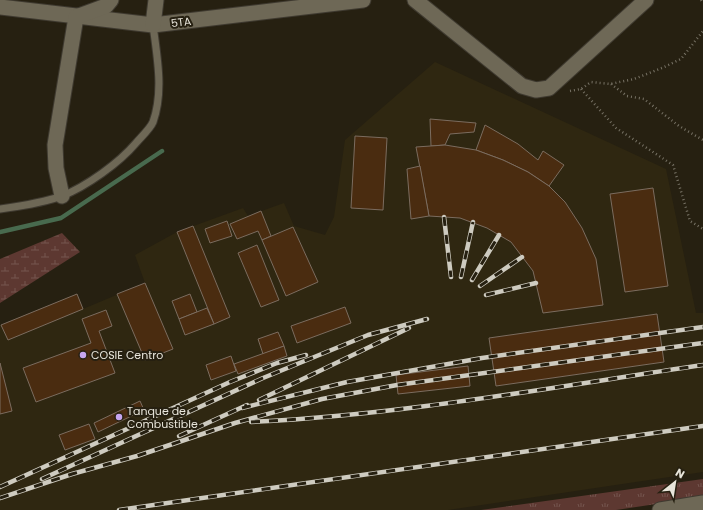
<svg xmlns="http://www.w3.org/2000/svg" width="703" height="510" viewBox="0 0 703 510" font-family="Poppins,sans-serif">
<defs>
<pattern id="grass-tufts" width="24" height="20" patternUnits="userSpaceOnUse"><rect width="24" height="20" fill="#5d3831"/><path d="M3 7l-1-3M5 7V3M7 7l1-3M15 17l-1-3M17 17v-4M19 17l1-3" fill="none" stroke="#74554e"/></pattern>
<pattern id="wetland-marsh" width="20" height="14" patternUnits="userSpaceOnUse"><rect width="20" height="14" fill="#5d3831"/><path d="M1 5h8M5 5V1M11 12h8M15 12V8" fill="none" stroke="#74554e"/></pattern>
</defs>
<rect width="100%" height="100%" fill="#262011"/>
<polygon fill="#2f2711" points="435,62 666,169 696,313 703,313 703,472 448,510 0,510 0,325 77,294 83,309 145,283 135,255 177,232 243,208 248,216 284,203 294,226 325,235 334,217 345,140"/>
<polygon fill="url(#grass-tufts)" points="703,479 703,497 616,510 481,510"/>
<polygon fill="url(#wetland-marsh)" points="62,233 80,252 0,303 0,259"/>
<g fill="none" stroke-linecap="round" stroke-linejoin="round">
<polyline stroke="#486a4e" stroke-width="4.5" points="0,232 61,218 162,151"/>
</g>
<g fill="#4a2c10" stroke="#7b6c5f">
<polygon points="430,119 476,123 474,132 450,134 445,145 431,146"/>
<polygon points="485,125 518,144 538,160 543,151 564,165 549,186 528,172 503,160 476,150"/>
<polygon points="355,136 387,138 383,210 351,208"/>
<polygon points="445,145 476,150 503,160 528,172 549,186 565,202 582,228 596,259 603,305 543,313 533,271 511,242 487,228 460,218 429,216 416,147"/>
<polygon points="420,166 429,216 411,219 407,169"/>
<polygon points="653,188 668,286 625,292 610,194"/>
<polygon points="261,211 271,236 262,240 258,231 237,239 230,224"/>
<polygon points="227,221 232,236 210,243 205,229"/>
<polygon points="193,226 230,317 214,324 177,232"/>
<polygon points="293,227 318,282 286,296 262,240"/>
<polygon points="257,245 279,300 261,307 238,253"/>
<polygon points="145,283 173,349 145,360 117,294"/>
<polygon points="77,294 83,309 8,340 1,325"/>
<polygon points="190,294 197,312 179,319 172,301"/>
<polygon points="345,307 351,323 297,343 291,326"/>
<polygon points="207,308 214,324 185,335 179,319"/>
<polygon points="106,310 112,326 99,331 115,373 36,402 23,368 91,343 82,319"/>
<polygon points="657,314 664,362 496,386 489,338"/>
<polygon points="278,332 284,346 263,354 258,339"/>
<polygon points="284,346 287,356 238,374 234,364"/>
<polygon points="231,356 236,371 211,380 206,365"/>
<polygon points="0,363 12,411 0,414"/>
<polygon points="468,366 470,386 398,394 396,375"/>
<polygon points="140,401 144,410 98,432 94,423"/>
<polygon points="89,424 95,439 65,450 59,435"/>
</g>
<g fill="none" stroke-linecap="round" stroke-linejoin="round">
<defs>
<path id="service" d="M0 209C21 206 42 203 62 196 87 186 119 163 136 143 141 137 150 129 153 122 164 91 157 57 153 25"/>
<g id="minor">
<polyline points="415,0 522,86 536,90 549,88 646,0"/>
<polyline points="0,7 153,25 363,0"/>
<polyline points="153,25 156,0"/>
<polyline points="62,196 56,168 55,145 76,17 106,6 111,0"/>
<polyline points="660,510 703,503"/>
</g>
</defs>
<use href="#service" stroke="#3f3a30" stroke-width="9"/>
<use href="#minor" stroke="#3f3a30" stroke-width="17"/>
<g stroke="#777265" stroke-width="2.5" stroke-dasharray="1 3" stroke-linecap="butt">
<polyline points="701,0 703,3"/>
<polyline points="611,84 627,96 644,99 679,126 703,140"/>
<polyline points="581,89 616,128 673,165 690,221 703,229"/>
<polyline points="570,91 581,89 591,82 610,84 634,79 662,68 681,59 703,31"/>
</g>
<use href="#service" stroke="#6e6856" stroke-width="7"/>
<use href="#minor" stroke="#6e6856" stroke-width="15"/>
<defs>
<g id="rail">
<polyline points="444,217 451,277"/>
<polyline points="461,277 473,222"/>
<polyline points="472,280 499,235"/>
<polyline points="480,286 522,257"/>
<polyline points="486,295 536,283"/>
<polyline points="259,400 409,328"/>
<polyline points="242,408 347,382 482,358 703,327"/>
<path d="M251 422C402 415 553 387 703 365"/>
<polyline points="179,436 247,405"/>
<polyline points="42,479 263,378 368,335 427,319"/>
<polyline points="0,487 230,382 277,363 306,355"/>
<polyline points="0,498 72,474 137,456 235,423 322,399 397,385 703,343"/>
<polyline points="119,510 703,426"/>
</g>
</defs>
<use href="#rail" stroke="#cecbc0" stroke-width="4.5"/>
<use href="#rail" stroke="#262011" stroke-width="3" stroke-dasharray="9" stroke-linecap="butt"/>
</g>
<g fill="#c7a6f0" stroke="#262011" stroke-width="1.5">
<circle cx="83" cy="355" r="4"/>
<circle cx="119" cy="417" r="4"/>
</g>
<g text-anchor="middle" stroke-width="4" stroke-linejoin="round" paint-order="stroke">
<g font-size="11" fill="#e8e5db" stroke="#262011">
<text transform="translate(181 22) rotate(-7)" y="4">5TA</text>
</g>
<g font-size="11" fill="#e8e5db" stroke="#262011" text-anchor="start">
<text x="91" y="359">COSIE Centro</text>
<text x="127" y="415">Tanque de<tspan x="127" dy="13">Combustible</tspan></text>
</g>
</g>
<g transform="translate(675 482) rotate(30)" stroke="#262011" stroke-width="3" paint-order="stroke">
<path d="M0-3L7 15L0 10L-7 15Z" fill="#e8e5db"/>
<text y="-6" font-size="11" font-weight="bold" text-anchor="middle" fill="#e8e5db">N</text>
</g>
</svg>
